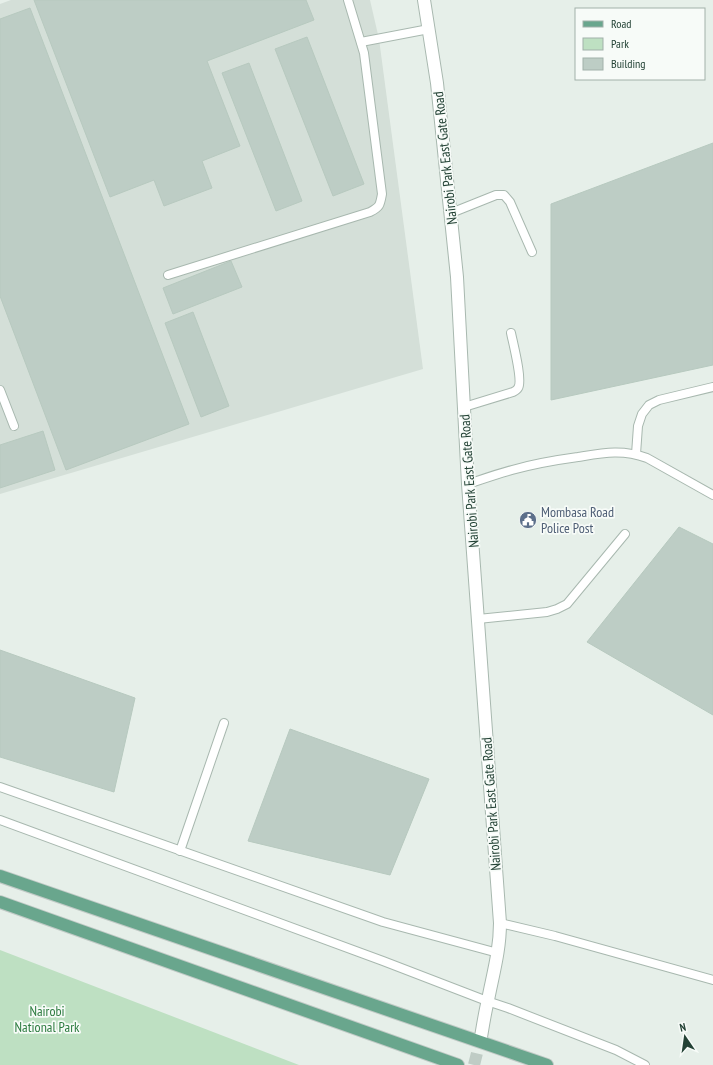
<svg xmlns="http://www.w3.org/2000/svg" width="713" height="1065" viewBox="0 0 713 1065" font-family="'PT Sans Narrow',sans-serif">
<rect width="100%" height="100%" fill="#e6efe9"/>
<polygon fill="#d4dfd8" points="11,0 370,0 379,39 423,369 0,494 0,4"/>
<polygon fill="#bee0c2" points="0,950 299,1065 0,1065"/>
<g fill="#bdcdc5" stroke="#b7c9bf">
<polygon points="34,0 306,0 314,20 207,61 240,146 202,161 212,188 164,206 154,180 110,197"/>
<polygon points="30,8 189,424 66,470 0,296 0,19"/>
<polygon points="307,37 364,184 333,196 275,49"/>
<polygon points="249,63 302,201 276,211 222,73"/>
<polygon points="713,143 713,365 551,400 551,204"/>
<polygon points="231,261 242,287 173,314 163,288"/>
<polygon points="193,312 229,406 201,417 165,323"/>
<polygon points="43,431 55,470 0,488 0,445"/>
<polygon points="679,527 713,544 713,715 587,642"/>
<polygon points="0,650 135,698 114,792 0,757"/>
<polygon points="290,729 429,779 390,875 248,841"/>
</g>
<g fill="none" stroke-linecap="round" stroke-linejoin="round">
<polyline stroke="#bfccc5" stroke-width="12" stroke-dasharray="12 6" stroke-linecap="butt" points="474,1065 481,1037"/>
<defs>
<g id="lane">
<polyline points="361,42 429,29"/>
<polyline points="451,213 496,195 504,195 510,202 532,252"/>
<path d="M168 275 370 212C380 207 380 205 382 194L364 53 348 0"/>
<polyline points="0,390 14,426"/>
<path d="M464 407 513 392C515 391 517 390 518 388 523 381 513 343 511 333"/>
<polyline points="636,454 638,426 642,414 649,405 659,400 713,387"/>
<path d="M468 484C483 479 497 474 512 470 533 464 556 460 578 457 603 453 622 449 647 458L713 495"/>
<polyline points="478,619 547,612 557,609 567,604 625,534"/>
<polyline points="0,787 383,922 498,953"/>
<polyline points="0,820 383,961 487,1001 508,1008 616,1050 645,1065"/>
<polyline points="180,851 224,723"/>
<polyline points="500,923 555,936 713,980"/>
</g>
<path id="street" d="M424 0 437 83 457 277 468 484 500 923C500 950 493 974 488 1000 485 1012 483 1025 481 1037"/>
<g id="primary">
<polyline points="0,876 547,1065"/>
<polyline points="0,902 458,1065"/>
</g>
</defs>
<use href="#lane" stroke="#a8b8af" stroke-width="10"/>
<use href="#street" stroke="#a8b8af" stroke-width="14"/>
<use href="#primary" stroke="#c1cac6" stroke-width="14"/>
<use href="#lane" stroke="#fff" stroke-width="8"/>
<use href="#street" stroke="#fff" stroke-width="12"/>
<use href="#primary" stroke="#69a68d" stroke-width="12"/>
</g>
<defs>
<symbol id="civic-disc" viewBox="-11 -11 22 22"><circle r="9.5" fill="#5c6f8a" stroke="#f7fbf8"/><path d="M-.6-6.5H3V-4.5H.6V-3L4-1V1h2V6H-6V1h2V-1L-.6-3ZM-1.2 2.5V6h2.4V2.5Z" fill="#fff"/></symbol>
</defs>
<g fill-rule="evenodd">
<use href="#civic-disc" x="518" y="510" width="20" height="20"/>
</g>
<g text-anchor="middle" stroke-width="3.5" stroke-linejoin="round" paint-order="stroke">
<g font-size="14" fill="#234235" stroke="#f7fbf8">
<text transform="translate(445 158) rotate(-96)" y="5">Nairobi Park East Gate Road</text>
<text transform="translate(469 481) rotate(-94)" y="5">Nairobi Park East Gate Road</text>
<text transform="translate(491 804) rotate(-94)" y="5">Nairobi Park East Gate Road</text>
</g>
<g font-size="14" fill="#4e5e75" stroke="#f7fbf8" text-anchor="start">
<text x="541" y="517">Mombasa Road<tspan x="541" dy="16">Police Post</tspan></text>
</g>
<g font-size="14" fill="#2c7b3f" stroke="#f7fbf8">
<text x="47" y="1016">Nairobi<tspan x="47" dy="16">National Park</tspan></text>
</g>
</g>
<rect x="575" y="8" width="130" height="72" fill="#f7fbf8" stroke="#a2b1aa"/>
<rect x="583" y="21" width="20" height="6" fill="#69a68d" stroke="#a2b1aa"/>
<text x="611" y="28" font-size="12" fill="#234235">Road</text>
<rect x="583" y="38" width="20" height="12" fill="#bee0c2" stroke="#a2b1aa"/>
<text x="611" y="48" font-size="12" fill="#234235">Park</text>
<rect x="583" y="58" width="20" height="12" fill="#bdcdc5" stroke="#a2b1aa"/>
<text x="611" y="68" font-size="12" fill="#234235">Building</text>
<g transform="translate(685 1037) rotate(347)" stroke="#f7fbf8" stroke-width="3" paint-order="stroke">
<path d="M0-3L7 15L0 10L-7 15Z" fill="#234235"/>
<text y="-6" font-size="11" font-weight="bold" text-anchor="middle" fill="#234235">N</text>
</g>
</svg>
